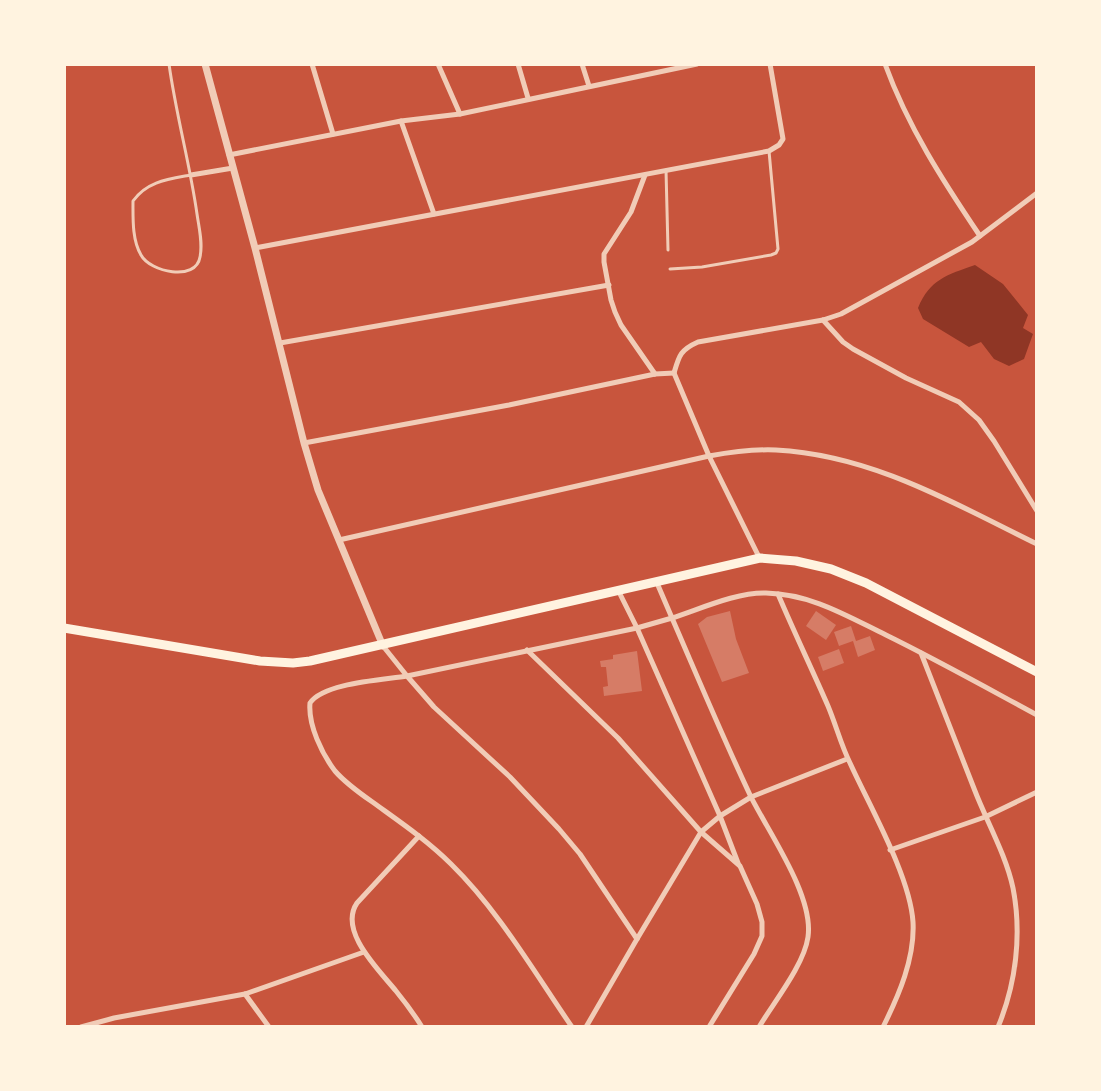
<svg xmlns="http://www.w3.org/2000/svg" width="1101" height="1091" viewBox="0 0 1101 1091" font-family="'Archivo Narrow',sans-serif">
<rect width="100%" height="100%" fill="#c8553d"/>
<path fill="#8f3625" d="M975 265 1003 284 1028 315 1023 328 1033 334 1024 359 1009 366 994 359 981 342 969 347 923 319 918 308C930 279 947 275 975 265Z"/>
<g fill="#d67c66">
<polygon points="730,611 736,639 749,673 722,682 698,624 707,617"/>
<polygon points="816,611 836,625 826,640 806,626"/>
<polygon points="851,626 856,641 870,636 875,650 858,657 853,641 839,646 834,632"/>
<polygon points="839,649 844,663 823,671 818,657"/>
<polygon points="637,651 642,691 604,696 603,687 608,686 606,667 601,667 600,661 613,659 613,655"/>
</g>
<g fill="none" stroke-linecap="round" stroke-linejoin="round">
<g stroke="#f1ccb7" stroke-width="3">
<path d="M169 64C176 115 190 164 197 214 199 228 203 243 200 257 196 282 150 272 141 255 132 240 133 218 133 201 147 181 169 179 191 175"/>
<polyline points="666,170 668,250"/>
<polyline points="670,269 702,267 771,255 776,253 778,249 769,151"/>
</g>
<g stroke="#f1ccb7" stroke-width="5">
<polyline points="312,64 333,134"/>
<polyline points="438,64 460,114"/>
<polyline points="518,64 528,98"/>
<polyline points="582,64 589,86"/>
<path d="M885 64C908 127 943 181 980 236"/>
<polyline points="401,121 434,214"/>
<polyline points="229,155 401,121 460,114 697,64"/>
<polyline points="191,175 233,168"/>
<polyline points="645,175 631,212 604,254 604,262 611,300 615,312 621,325 655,374"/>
<polyline points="255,248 769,151 779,145 783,139 770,64"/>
<polyline points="823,320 843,342 853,349 906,378 959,402 979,420 994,441 1037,511"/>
<polyline points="280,343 609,285"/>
<path d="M674 373C679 356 680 350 698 342L823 320 841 314 972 242 1037 193"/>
<polyline points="674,373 709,456 759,557"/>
<polyline points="304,443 509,405 655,374 674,373"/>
<path d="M339 540 709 456C731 452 754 449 776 450 872 455 953 503 1037 544"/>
<path d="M657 583 672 618C700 609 737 592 766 593 811 594 847 616 886 635 937 660 987 688 1037 715"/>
<polyline points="618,590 637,628 720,816 738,863"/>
<path d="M778 594C794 632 812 669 828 706 836 725 841 745 850 763 870 807 910 876 913 922 915 958 899 995 883 1027"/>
<path d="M383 646 407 676C382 680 323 683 310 703 308 725 322 754 335 771 347 785 364 796 378 806 403 824 429 842 451 864 499 911 534 972 572 1027"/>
<polyline points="527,650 618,738 701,832 740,866 757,904 762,922 762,936 754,954 709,1027"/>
<path d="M921 653C939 699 957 745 975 791 987 822 1006 855 1013 888 1022 934 1016 984 998 1027"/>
<path d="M419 836 357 903C338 931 379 970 396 991 405 1002 414 1014 422 1027"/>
<polyline points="890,850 985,817 1037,792"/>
<path d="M637 939 580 854 559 829 510 777 434 707 407 676 637 628 672 618C698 678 723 738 751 797 769 833 814 896 808 937 804 965 774 1002 759 1027"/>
<polyline points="245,994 269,1027"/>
<polyline points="81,1027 114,1018 245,994 364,952"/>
<polyline points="586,1027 637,939 701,832 720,816 751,797 847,759"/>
</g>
<polyline stroke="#f1ccb7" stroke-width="7" points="205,64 255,248 304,443 318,490 383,646"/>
<polyline stroke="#fff3e0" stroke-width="9" points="64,628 260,661 293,663 310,661 760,558 796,561 831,569 866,583 1037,672"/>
</g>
<rect width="1101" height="1091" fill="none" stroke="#fff3e0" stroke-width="132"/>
</svg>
